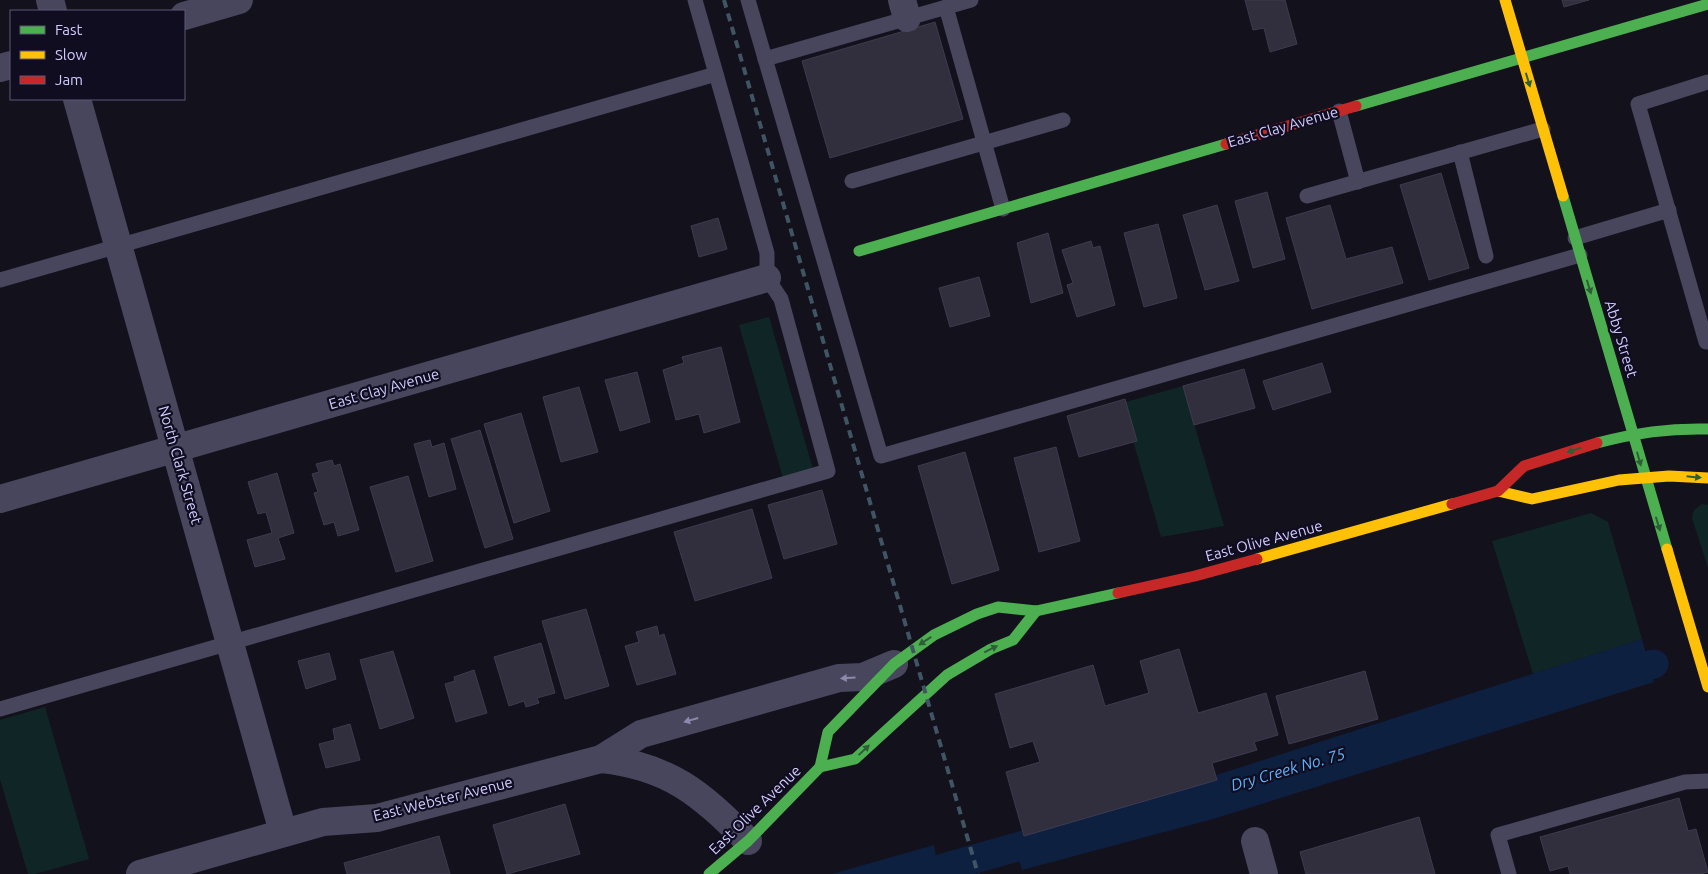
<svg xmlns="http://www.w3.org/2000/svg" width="1708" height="874" viewBox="0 0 1708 874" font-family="Ubuntu,sans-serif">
<rect width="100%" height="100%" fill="#13111c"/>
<g fill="#102626">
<polygon points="769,317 813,469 783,478 739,325"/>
<polygon points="1183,386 1224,526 1161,537 1122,403"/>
<polygon points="1702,504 1708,505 1708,568 1692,518 1694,510"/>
<polygon points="1591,513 1608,522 1642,639 1533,674 1492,541"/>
<polygon points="45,707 89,859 35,874 28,874 0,779 0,720"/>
</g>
<g fill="#0e2040">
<polygon points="1642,639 1654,682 1213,819 1022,870 1013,840"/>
<polygon points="934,845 939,874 832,874"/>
</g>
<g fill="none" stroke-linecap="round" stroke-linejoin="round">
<g stroke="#0e2040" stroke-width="29">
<polyline points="1611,676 1654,664"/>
<polyline points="922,874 1052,837"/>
</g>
</g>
<g fill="#312e3e" stroke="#3e3b4f">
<polygon points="1245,0 1285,0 1297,44 1270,52 1264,28 1253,30"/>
<polygon points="1562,0 1589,0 1564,7"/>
<polygon points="935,22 963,119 830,158 802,61"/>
<polygon points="1441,173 1469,268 1429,280 1400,185"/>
<polygon points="1267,192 1285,259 1253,268 1235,201"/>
<polygon points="1217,205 1239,281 1205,290 1183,215"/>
<polygon points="1330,205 1346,259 1392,247 1403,283 1312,309 1286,218"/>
<polygon points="718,218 727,249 699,257 691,226"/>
<polygon points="1158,224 1177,298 1144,307 1124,233"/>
<polygon points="1048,233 1063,293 1031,303 1017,243"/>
<polygon points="1091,241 1093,248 1100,246 1115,305 1077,317 1067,285 1073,283 1062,250"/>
<polygon points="979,277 990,316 950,327 939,288"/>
<polygon points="721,347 740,422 704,433 699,414 676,420 663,370 684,363 682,357"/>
<polygon points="1322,363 1331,392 1273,410 1263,381"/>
<polygon points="1244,369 1255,408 1194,425 1183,386"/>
<polygon points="637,372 650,422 620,431 605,380"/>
<polygon points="579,387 598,452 561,462 543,397"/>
<polygon points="1125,399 1137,441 1079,457 1067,416"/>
<polygon points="521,413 550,511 514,523 484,424"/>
<polygon points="480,430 513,539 485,548 451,439"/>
<polygon points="430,440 432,447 444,443 456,489 429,497 414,444"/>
<polygon points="1056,447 1080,541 1039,552 1014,458"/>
<polygon points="965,452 999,570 952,584 918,466"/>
<polygon points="332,460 334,466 340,464 359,530 338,536 334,522 324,525 314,493 318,492 312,474 319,472 316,464"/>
<polygon points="277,473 294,533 278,538 285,559 255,567 247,540 272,533 266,512 258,514 248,482"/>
<polygon points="408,476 433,561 396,572 370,487"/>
<polygon points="822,490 837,544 784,559 768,505"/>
<polygon points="752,509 772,578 695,601 674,532"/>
<polygon points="586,609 609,686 565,699 542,621"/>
<polygon points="657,626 659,636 664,634 676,674 637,685 625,646 639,642 636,632"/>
<polygon points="541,643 555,693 537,698 539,703 526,707 524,701 509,706 494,657"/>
<polygon points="1179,649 1198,713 1266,693 1278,735 1254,742 1257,750 1212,763 1217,780 1024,836 1006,772 1040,762 1033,741 1010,748 995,694 1093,665 1105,706 1149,693 1140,661"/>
<polygon points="393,651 414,718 380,729 360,660"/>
<polygon points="329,653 336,679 306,689 298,661"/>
<polygon points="474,670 487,713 456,722 445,684 455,681 454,677"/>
<polygon points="1365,671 1378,719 1289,744 1276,696"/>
<polygon points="350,724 360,760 326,768 319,744 335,740 333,729"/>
<polygon points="1679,798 1688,831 1696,829 1708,872 1701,874 1570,874 1568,866 1550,871 1540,837"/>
<polygon points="565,804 580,854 507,874 493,825"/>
<polygon points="1419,817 1435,874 1306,874 1300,852"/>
<polygon points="439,836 450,874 347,874 344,863"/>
</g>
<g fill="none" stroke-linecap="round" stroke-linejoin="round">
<g stroke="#47465d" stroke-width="15">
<polyline points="748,0 881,456 1580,255"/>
<polyline points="946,7 1003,209"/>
<polyline points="765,59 971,0"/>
<polyline points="1708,82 1638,104 1706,342 1708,342"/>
<polyline points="1339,111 1358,182"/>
<polyline points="1460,152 1486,256"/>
<polyline points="852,181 1063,120"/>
<polyline points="1307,196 1543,129"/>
<polyline points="1575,238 1669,210"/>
<polyline points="0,280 716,74"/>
<polyline points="0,709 828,471 781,299 767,278 767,253 695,0"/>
<polyline points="1509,874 1498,835 1685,782 1708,781"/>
</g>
<g stroke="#47465d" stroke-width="28">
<polyline points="50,0 53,11"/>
<polyline points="902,0 907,18"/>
<polyline points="184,16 239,0"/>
<polyline points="0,68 11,65"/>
<polyline points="77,99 283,832"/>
<polyline points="0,499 767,278"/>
<path d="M601 759C670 766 701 794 748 841"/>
<polyline points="1255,841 1264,874"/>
<polyline points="140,874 323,822 377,818 601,759 641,734 839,678 863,677 894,664"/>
</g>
<g stroke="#4caf50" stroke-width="11">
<polyline points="1356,106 1708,4"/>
<polyline points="1563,196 1667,549"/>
<polyline points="859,251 1226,144"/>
<path d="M1597 443C1636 433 1668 428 1708 429"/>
<polyline points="820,767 828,732 894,664 934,635 977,614 998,607 1036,611 1118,593"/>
<polyline points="709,874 748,841 820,767 855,759 947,675 991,649 1013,640 1036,611"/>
</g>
<g stroke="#ffc107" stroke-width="11">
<polyline points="1505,0 1563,196"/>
<polyline points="1498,491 1532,499 1619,480 1669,476 1708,478"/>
<polyline points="1667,549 1708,687"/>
<polyline points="1257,559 1452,504"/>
</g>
<g stroke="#c62828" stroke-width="11">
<polyline points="1226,144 1356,106"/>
<polyline points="1452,504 1498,491 1524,466 1597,443"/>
<polyline points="1118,593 1195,576 1257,559"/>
</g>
<polyline stroke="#405564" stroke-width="4" stroke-dasharray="8 6" stroke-linecap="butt" points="724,0 978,874"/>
</g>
<defs><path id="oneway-solid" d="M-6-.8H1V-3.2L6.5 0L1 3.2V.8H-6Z" transform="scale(1.25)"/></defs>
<g fill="#2e5e38">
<use href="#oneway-solid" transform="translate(1528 80) rotate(73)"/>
<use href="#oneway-solid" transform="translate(1589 287) rotate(73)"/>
<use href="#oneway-solid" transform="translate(1574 450) rotate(162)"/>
<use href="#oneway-solid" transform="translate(1639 459) rotate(74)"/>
<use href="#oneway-solid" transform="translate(1694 477) rotate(6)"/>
<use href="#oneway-solid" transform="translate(1658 524) rotate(73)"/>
<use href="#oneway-solid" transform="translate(925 641) rotate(147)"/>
<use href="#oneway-solid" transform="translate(991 649) rotate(-26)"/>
<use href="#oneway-solid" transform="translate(864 750) rotate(-43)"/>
</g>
<g fill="#8c89ae">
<use href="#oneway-solid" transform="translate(848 678) rotate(177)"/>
<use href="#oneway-solid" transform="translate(691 720) rotate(164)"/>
</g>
<g text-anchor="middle" stroke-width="4.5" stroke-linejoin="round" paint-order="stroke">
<g font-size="15" fill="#d2ccfe" stroke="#100d20">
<text transform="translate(1283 127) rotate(-16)" y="5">East Clay Avenue</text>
<text transform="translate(1621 339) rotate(73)" y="5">Abby Street</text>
<text transform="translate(384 389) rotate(-16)" y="5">East Clay Avenue</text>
<text transform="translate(180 465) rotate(74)" y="5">North Clark Street</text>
<text transform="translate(1264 541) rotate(-15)" y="5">East Olive Avenue</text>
<text transform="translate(443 799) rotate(-14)" y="5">East Webster Avenue</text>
<text transform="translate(755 810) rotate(-44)" y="5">East Olive Avenue</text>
</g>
<g font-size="16" font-style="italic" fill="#5cb2fc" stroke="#100d20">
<text transform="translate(1288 769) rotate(-16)" y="6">Dry Creek No. 75</text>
</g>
</g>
<rect x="10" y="10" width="175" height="90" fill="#100d20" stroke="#5e5979"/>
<rect x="20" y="26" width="25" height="8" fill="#4caf50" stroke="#5e5979"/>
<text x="55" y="35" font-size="15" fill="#d2ccfe">Fast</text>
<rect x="20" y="51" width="25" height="8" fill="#ffc107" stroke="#5e5979"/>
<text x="55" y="60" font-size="15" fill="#d2ccfe">Slow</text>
<rect x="20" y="76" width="25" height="8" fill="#c62828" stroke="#5e5979"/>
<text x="55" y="85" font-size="15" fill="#d2ccfe">Jam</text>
</svg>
